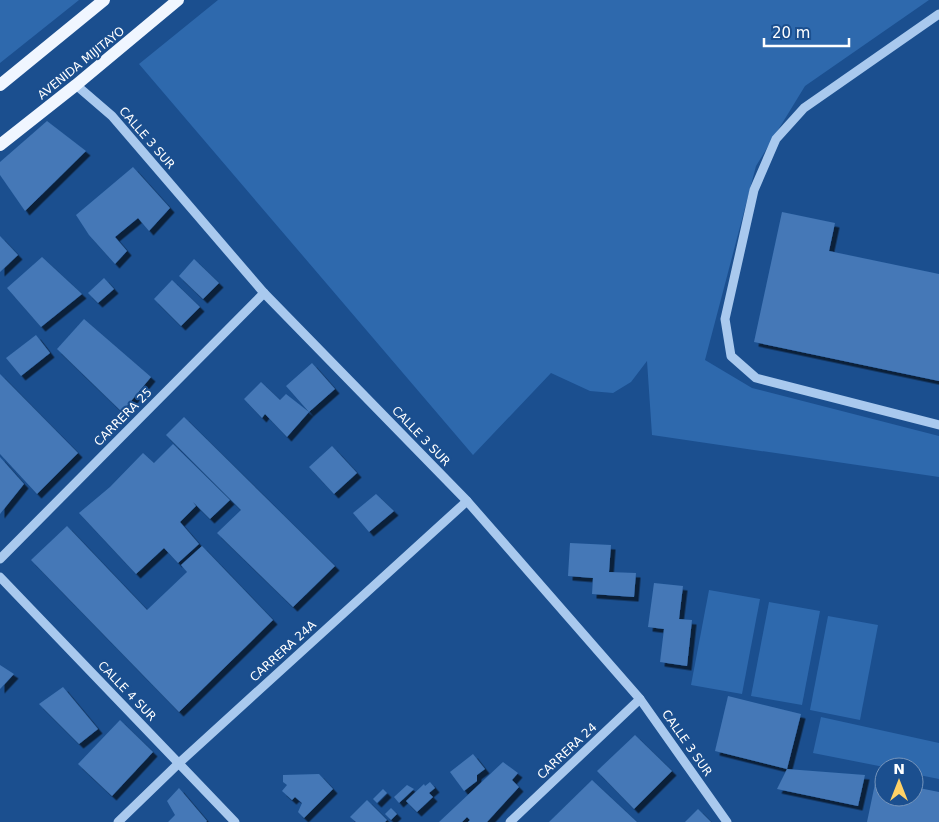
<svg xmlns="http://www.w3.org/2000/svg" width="939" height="822" viewBox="0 0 939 822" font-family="'DejaVu Sans',sans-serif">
<defs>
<filter id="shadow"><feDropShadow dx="4.5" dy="4.5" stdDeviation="0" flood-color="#0009"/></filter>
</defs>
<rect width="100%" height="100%" fill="#1b4f8f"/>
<g fill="#2e69ad">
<polygon points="0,0 79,0 0,63"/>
<polygon points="218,0 929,0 805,86 756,166 705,360 752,388 939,436 939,477 652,435 647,361 631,382 613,393 590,391 551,373 473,455 139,64"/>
<polygon points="709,590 760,599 742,694 691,685"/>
<polygon points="769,602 820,611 802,705 751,696"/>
<polygon points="828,616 878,625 860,720 810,710"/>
<polygon points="821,717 939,743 939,779 914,774 914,767 884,767 813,753"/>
</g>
<g fill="#4478b7" filter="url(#shadow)">
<polygon points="47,121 86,151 25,211 0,175 0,162"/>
<polygon points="133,167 170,208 149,231 138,218 115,237 127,251 115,264 89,235 76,215"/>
<polygon points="782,212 835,223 829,251 939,274 939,381 754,342"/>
<polygon points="0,236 18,255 0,272"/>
<polygon points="42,257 82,294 41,327 7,288"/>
<polygon points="194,259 219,283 203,299 179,276"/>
<polygon points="104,278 114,289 98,303 88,293"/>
<polygon points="172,280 200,307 181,326 154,299"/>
<polygon points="84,319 151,377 122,412 57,349"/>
<polygon points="36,335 50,353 21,376 6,358"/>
<polygon points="312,363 335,389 309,412 287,437 265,414 262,418 244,399 261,382 280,400 286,394 309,412 286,386"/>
<polygon points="0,374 78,453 37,494 0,454"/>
<polygon points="184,417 335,566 293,607 217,533 241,510 166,435"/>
<polygon points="173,444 230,500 210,519 193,502 196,506 180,522 199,544 178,563 164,548 136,574 79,513 110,487 143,453 154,463"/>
<polygon points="332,446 357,473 334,494 309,467"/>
<polygon points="0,457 24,484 0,514"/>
<polygon points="376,494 394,511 369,532 353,513"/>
<polygon points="67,526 147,610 187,572 181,565 202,546 273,620 179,712 31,560"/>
<polygon points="570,543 611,545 609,572 636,573 634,597 592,594 593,578 568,576"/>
<polygon points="654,583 683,586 679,619 692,620 687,666 660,662 664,629 648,627"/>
<polygon points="0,665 14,674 0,689"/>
<polygon points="63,687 98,729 79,744 39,704"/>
<polygon points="728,696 801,714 787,769 715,751"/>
<polygon points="120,720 153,752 112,796 78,764"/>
<polygon points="635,735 672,771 634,809 597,771"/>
<polygon points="473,754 485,769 477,775 477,781 464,791 450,772"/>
<polygon points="503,762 518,773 512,780 519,787 487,822 468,822 470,820 467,817 462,822 439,822"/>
<polygon points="787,769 865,775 858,806 777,789"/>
<polygon points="319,774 333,789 304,818 298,812 302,803 295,797 292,800 282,791 287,785 283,782 283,775"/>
<polygon points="876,779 884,781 884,797 914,797 914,787 939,792 939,822 867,822"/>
<polygon points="592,780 637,822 549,822"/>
<polygon points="430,782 435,788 429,793 433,797 417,812 406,801 424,784 425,786"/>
<polygon points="407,785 414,789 399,803 394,797"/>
<polygon points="179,788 207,821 206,822 168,822 175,815 167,801"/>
<polygon points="383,789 387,793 377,803 373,799"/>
<polygon points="367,800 387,820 385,822 356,822 350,817"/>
<polygon points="391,808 397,814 391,820 385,814"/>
<polygon points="698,809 711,822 685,822"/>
</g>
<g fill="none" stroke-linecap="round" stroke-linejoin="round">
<g stroke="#a9c9ee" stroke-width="9">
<polyline points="939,14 804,108 776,139 754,190 725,319 731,356 756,378 939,425"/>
<polyline points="76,85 112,116 264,293 467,501 640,699 727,822"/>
<polyline points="0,559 264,293"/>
<polyline points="0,577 235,822"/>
<polyline points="118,822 179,763 467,501"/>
<polyline points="510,822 640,699"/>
</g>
<g stroke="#f0f6ff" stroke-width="12">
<polyline points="0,85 104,0"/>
<polyline points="0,145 76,85 178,0"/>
</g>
</g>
<g text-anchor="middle" stroke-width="4.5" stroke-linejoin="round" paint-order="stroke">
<g font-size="12" fill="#fff" stroke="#1b4f8f">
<text transform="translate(81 63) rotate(-39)" y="4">AVENIDA MIJITAYO</text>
<text transform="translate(147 138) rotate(49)" y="4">CALLE 3 SUR</text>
<text transform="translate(123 417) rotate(-45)" y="4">CARRERA 25</text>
<text transform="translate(421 436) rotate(46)" y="4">CALLE 3 SUR</text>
<text transform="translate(283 651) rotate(-42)" y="4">CARRERA 24A</text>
<text transform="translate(127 691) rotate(46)" y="4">CALLE 4 SUR</text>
<text transform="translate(687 743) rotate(55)" y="4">CALLE 3 SUR</text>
<text transform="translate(567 751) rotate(-43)" y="4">CARRERA 24</text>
</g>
</g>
<g transform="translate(899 782)"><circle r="24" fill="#1b4f8f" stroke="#7695bc"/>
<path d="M0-4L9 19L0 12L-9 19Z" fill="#ffd166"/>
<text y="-8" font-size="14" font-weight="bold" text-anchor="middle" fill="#ffffff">N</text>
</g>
<path d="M764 38v8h85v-8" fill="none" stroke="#ffffff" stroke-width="2.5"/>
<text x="772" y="38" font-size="15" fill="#ffffff" stroke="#1b4f8f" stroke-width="4" paint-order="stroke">20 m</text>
</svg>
